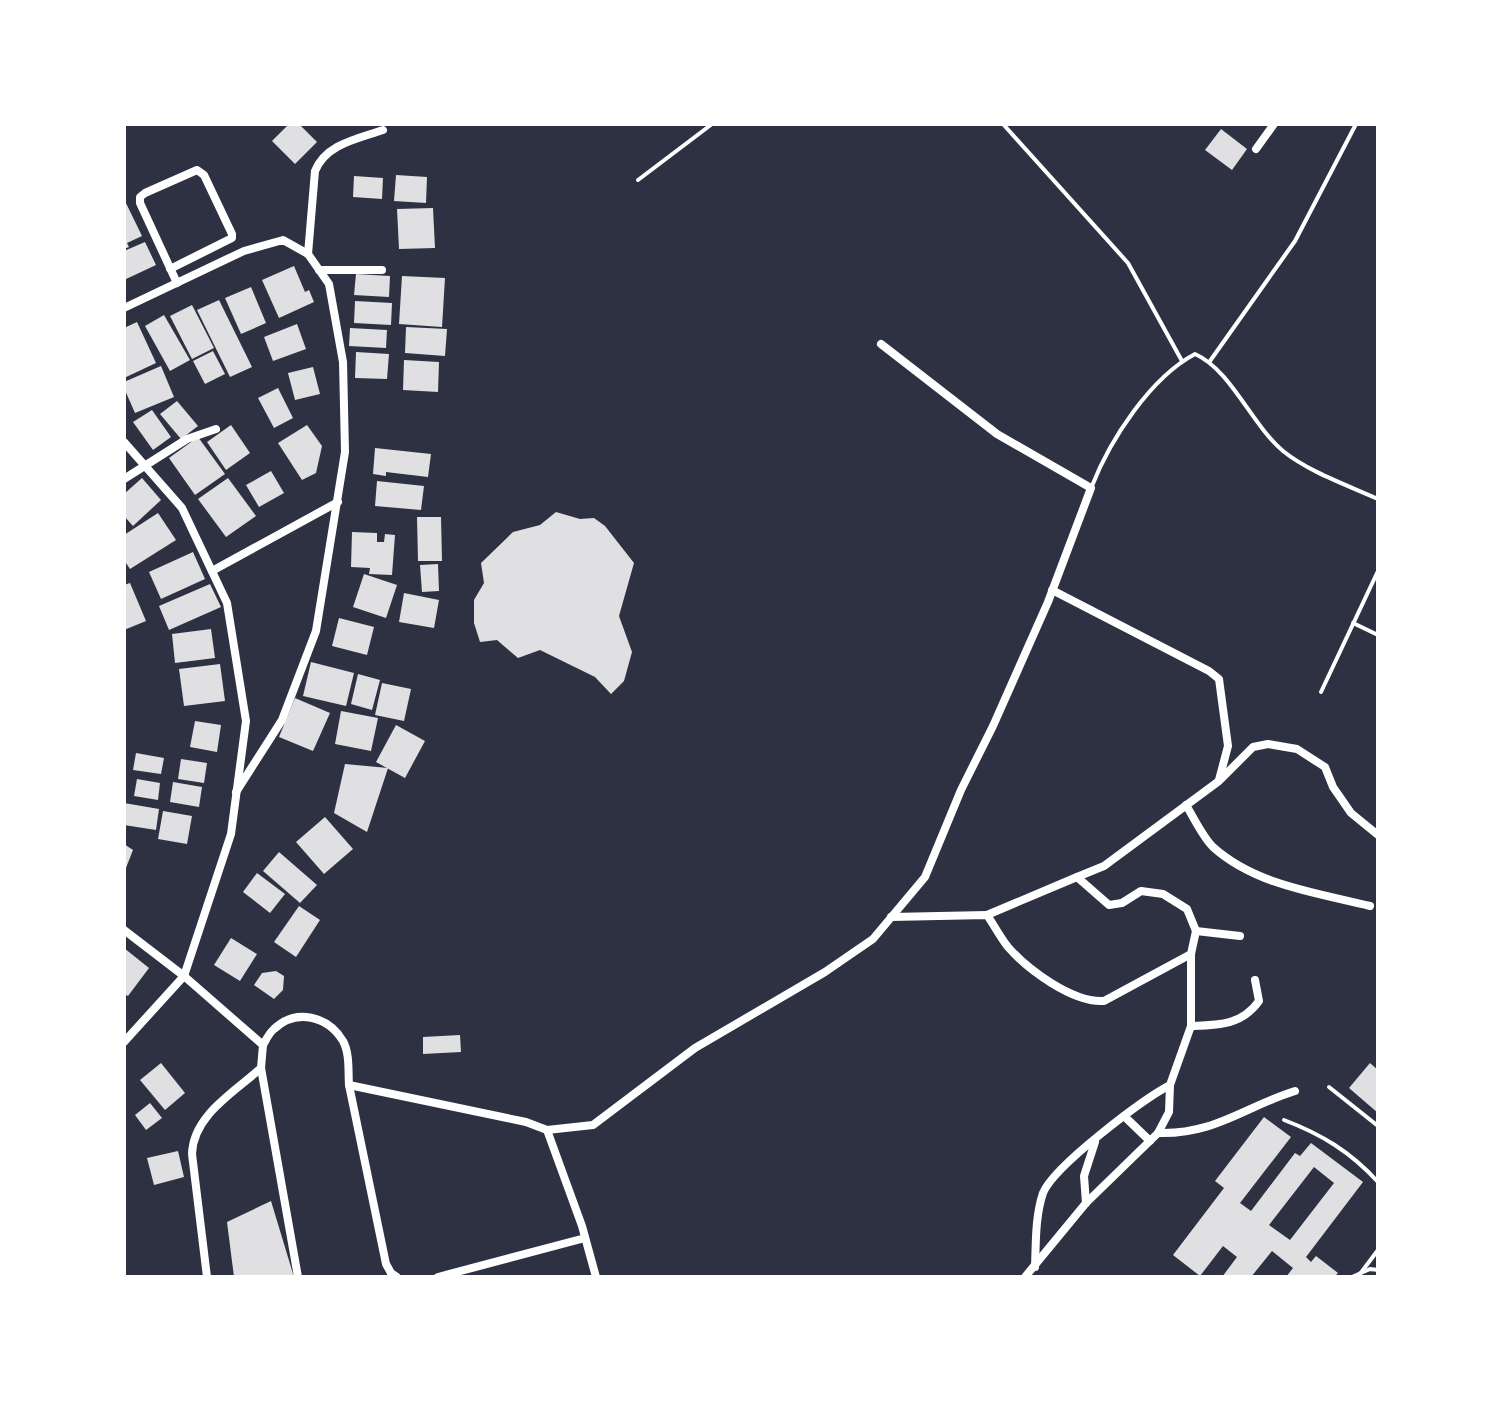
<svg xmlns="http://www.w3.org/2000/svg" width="1502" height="1401" viewBox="0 0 1502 1401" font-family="Arial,sans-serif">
<rect width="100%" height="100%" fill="#2d3142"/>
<g fill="#e0e0e3" fill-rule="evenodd">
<polygon points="289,124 299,124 317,142 295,164 272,141"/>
<polygon points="1221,129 1247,149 1232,170 1205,150"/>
<polygon points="396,175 427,177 426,203 394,201"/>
<polygon points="354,176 383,178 382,199 353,197"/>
<polygon points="124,199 142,236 127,243 129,247 124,249"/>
<polygon points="433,208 435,248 399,249 397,209"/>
<polygon points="145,242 156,265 124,280 124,251"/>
<polygon points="294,266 305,292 309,290 314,302 279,318 262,280"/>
<polygon points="356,274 390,276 389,297 354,295"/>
<polygon points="402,276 445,278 442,327 399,324"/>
<polygon points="251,287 266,323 241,334 225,298"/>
<polygon points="219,300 252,367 230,377 197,310"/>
<polygon points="355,301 392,303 391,325 354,323"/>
<polygon points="192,305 214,348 192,359 170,316"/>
<polygon points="164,315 190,360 170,371 145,326"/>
<polygon points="137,322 156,363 124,378 124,328"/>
<polygon points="297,324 306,349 273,361 264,337"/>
<polygon points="406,327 447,329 445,356 405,353"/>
<polygon points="350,328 387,330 386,348 349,346"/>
<polygon points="213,351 225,374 205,384 193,361"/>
<polygon points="356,352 389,354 387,379 355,378"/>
<polygon points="404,360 439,362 438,392 403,390"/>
<polygon points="161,366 174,397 135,413 124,388 124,382"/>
<polygon points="313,367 320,394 295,400 288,373"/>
<polygon points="278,388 293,418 274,428 258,398"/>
<polygon points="177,401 198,426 181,439 160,414"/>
<polygon points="152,410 171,437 153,450 133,422"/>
<polygon points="231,425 250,453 226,470 207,442"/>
<polygon points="307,425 322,446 316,473 302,480 278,443"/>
<polygon points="198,437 225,474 195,495 169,458"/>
<polygon points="375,448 431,454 428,477 386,472 386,476 373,474"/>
<polygon points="271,471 284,493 259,507 246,485"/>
<polygon points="142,478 161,500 133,526 124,516 124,494"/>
<polygon points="228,478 256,516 226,537 198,499"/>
<polygon points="377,481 424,486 421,510 375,506"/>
<polygon points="556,512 580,519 594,518 605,526 634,563 619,616 632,652 624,681 611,694 595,677 540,650 518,658 497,640 480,642 474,623 474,600 484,583 481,563 513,532 540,525"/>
<polygon points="158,513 176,540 130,569 124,560 124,535"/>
<polygon points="417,517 441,517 442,561 418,561"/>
<polygon points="352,532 377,533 377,542 384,542 385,534 395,535 392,575 369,574 370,568 351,567"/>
<polygon points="193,552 205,579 161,599 149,572"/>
<polygon points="438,564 439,591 422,592 420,565"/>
<polygon points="364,574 397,585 386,618 353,607"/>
<polygon points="130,583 146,621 124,630 124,585"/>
<polygon points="210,584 221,607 169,630 159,606"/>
<polygon points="404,593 439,600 434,628 399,622"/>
<polygon points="339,618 374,627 367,655 332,646"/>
<polygon points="211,629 215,658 175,663 172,634"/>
<polygon points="311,662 354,673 346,706 303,696"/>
<polygon points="220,664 225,701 184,706 179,669"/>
<polygon points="358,674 380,680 372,710 351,704"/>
<polygon points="382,683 411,689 404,721 375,715"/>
<polygon points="295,698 330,713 313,751 279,737"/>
<polygon points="341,711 378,718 371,751 335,744"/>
<polygon points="195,721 221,725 217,752 190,747"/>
<polygon points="396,725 425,741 405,778 376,762"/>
<polygon points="136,753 164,758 161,774 133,770"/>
<polygon points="181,759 207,763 204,783 178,779"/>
<polygon points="345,764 388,768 367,832 334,813"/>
<polygon points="137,779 160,783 158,800 134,796"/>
<polygon points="173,782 202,787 199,807 170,802"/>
<polygon points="124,803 159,809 156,830 124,825"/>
<polygon points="163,811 192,816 187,844 158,839"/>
<polygon points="325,817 353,849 324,874 296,842"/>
<polygon points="124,844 133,850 124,873"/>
<polygon points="279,852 317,885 300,903 263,871"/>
<polygon points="257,873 285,894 270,913 243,892"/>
<polygon points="299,906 320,920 296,957 274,942"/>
<polygon points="231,938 257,954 240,981 214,965"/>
<polygon points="124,948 149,968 128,996 124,994"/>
<polygon points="276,971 284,976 283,990 274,999 254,985 262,973"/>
<polygon points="460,1035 461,1052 423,1054 423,1037"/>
<polygon points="161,1063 185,1093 165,1110 140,1080"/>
<polygon points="1370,1063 1378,1070 1378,1113 1349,1088"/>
<polygon points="150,1103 162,1118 146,1130 135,1115"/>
<path d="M1264 1117 1291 1137 1240 1203 1251 1211 1295 1153 1300 1156 1311 1143 1363 1182 1306 1257 1311 1262 1316 1256 1338 1273 1334 1277H1286L1293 1268 1272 1251 1251 1277H1222L1237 1257 1223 1246 1200 1276 1173 1255 1224 1188 1215 1181ZM1314 1167 1334 1183 1290 1240 1269 1225Z"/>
<polygon points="178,1151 184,1177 154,1185 147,1158"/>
<polygon points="271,1201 294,1277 234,1277 227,1222"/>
</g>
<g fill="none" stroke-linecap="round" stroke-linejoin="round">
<g stroke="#fff" stroke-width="4">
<polyline points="1003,124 1128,263 1182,361"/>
<polyline points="638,180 712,124"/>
<polyline points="1210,361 1295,241 1356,124"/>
<path d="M1092 486C1110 440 1150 378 1195 354 1231 370 1251 424 1283 451 1309 472 1347 485 1378 499"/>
<polyline points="1353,623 1378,635"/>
<polyline points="1321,692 1378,571"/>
<polyline points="1329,1087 1378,1126"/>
<path d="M1284 1120C1321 1134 1351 1152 1378 1182"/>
<polyline points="1360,1274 1378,1250"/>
<polyline points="1352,1277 1370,1269 1378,1270"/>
</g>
<g stroke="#fff" stroke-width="8">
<polyline points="1256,149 1274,124"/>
<path d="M308 254 315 171C326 144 357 139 383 130"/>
<polyline points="170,269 232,238 232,234 204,175 197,170 145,193 140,197 140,203 177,283"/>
<polyline points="319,270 382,270"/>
<polyline points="124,308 244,251 283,240 308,254 329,284 343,362 345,452 316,631 282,720 236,792"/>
<polyline points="124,442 182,508 227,603 246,721 231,834 184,976 124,1042"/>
<polyline points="124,479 187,439 216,429"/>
<polyline points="212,571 338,502"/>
<polyline points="1052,590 1209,671 1219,679 1228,746 1219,780"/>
<path d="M1186 805C1194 818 1202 836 1213 847 1255 885 1317 893 1370 906"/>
<polyline points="987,915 1077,877"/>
<path d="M891 917 987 915C994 925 1000 937 1008 947 1028 970 1073 1003 1104 1001L1191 954"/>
<path d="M124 930 184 976 263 1045C266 1040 269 1033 274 1029 296 1008 328 1016 343 1041 350 1054 348 1071 349 1085L526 1122 547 1130 593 1125 695 1048 825 972 873 939 925 877 961 790 993 726 1048 602 1091 488 997 434 881 344"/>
<polyline points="1196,931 1240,936"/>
<path d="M1191 1026C1219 1025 1242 1025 1259 1001L1255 980"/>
<polyline points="263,1045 261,1068 298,1277"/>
<polyline points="349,1085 386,1264 391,1273 397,1277"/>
<polyline points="1124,1116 1150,1141"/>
<polyline points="547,1130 582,1226 596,1277"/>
<polyline points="1158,1133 1169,1112 1170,1085"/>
<polyline points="1086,1203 1084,1176 1095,1142"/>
<path d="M1035 1267C1036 1243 1035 1217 1043 1193 1054 1166 1142 1100 1170 1085L1191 1026V954L1196 931 1187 909 1163 894 1141 891 1122 903 1109 905 1077 877 1104 866 1219 781 1253 747 1268 744 1297 749 1325 767 1333 787 1351 813 1378 835"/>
<path d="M207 1277 192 1154C193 1115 235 1092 261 1068"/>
<polyline points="438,1277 585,1238"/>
<path d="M1025 1277 1086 1203 1158 1133C1214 1135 1244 1107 1295 1091"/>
</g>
</g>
<rect width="1502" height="1401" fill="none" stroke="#ffffff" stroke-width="252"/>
</svg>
